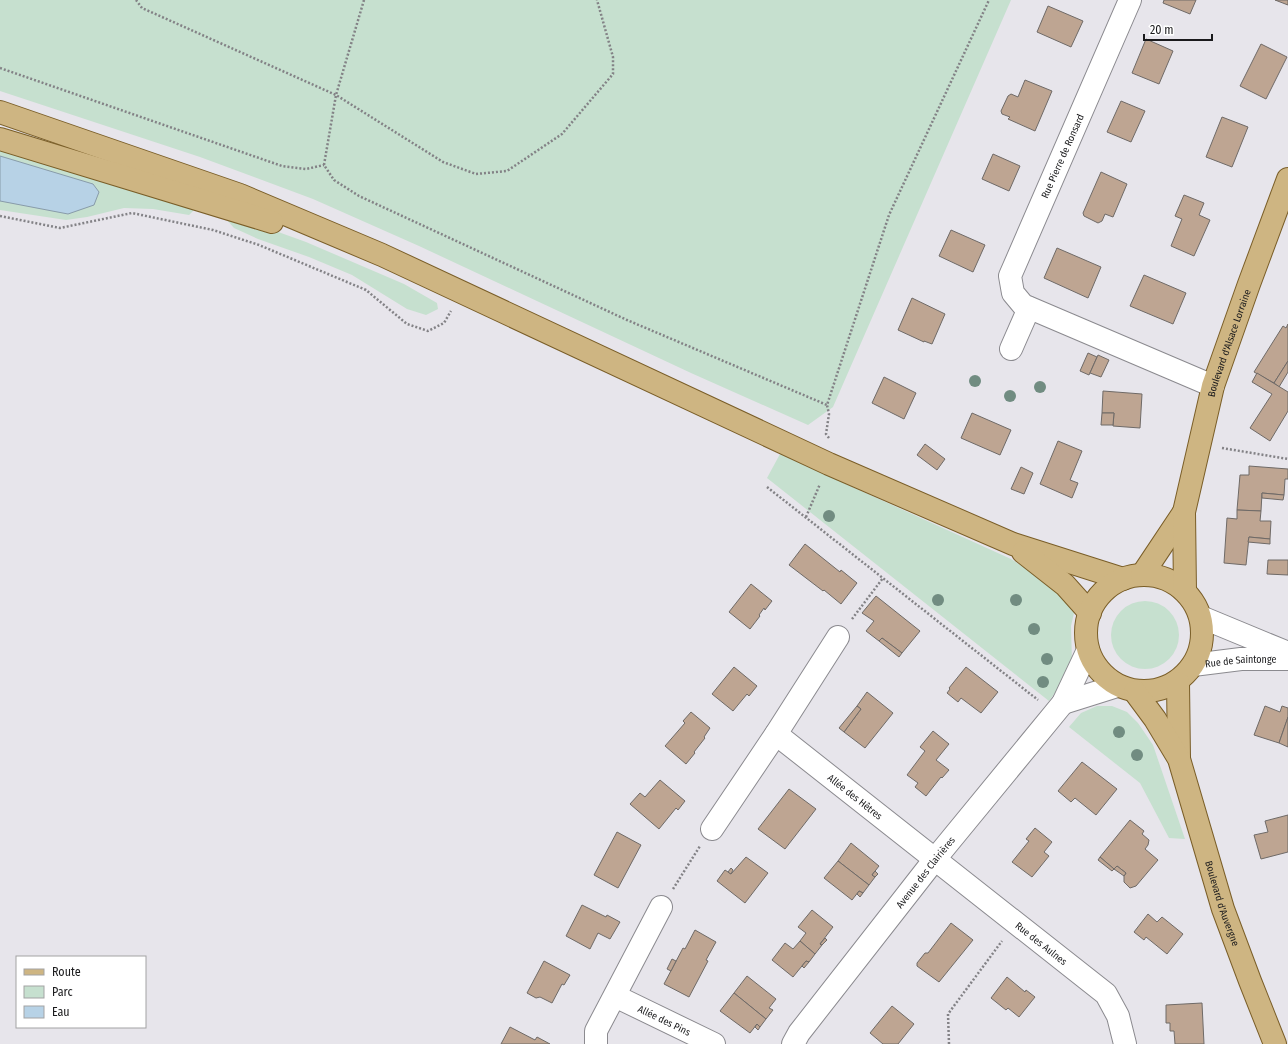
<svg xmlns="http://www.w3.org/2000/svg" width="1288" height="1044" viewBox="0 0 1288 1044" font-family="'Fira Sans Condensed',sans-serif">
<rect width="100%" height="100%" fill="#e7e5eb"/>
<g fill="#c6e0cf">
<polygon points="0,0 1011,0 833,407 808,425 691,373 419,246 313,199 200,157 0,91"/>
<polygon points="0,146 194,210 189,215 153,209 124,208 87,217 66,220 0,210"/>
<polygon points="234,218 253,223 306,242 404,284 437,303 438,309 426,315 407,309 352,275 309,257 258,239 234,228 227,220"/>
<polygon points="780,454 1011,559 1038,576 1071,601 1074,613 1071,626 1072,662 1065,679 1049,701 767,478"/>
<circle cx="1145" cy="635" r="34"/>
<polygon points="1097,706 1112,706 1127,712 1138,723 1153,745 1185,839 1169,838 1140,783 1069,727 1081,713"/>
</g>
<polygon fill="#b7d2e6" stroke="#889ba9" points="0,156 93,184 99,192 94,205 68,214 0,201"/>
<g fill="#bea592" stroke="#6f6a67">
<polygon points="1164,0 1196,0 1190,14 1163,3"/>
<polygon points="1275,0 1288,0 1288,5"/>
<polygon points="1048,6 1083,21 1071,47 1037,32"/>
<polygon points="1146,39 1173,51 1159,84 1132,73"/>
<polygon points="1261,44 1287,57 1266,99 1240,86"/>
<polygon points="1025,80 1052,91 1035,131 1008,119 1010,117 1002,114 1001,111 1008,96 1011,94 1018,97"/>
<polygon points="1121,101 1145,111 1131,142 1107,132"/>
<polygon points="1222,117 1248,127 1232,167 1206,157"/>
<polygon points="993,154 1020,166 1009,191 982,179"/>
<polygon points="1101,172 1127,184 1113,217 1105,214 1102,221 1098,223 1084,216 1083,213"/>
<polygon points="1184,195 1204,203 1199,215 1210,220 1194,256 1171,246 1182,219 1175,216"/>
<polygon points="951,230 985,245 973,272 939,256"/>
<polygon points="1057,248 1101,267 1088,298 1044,278"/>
<polygon points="1144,275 1186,293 1173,324 1130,306"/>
<polygon points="912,298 945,314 932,344 924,341 924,342 898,330"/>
<polygon points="1288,324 1288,361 1274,383 1254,372 1283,326 1286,328"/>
<polygon points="1088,353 1097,357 1089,375 1080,371"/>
<polygon points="1098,355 1109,360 1101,377 1090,373"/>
<polygon points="1288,361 1288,372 1279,387 1274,383"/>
<polygon points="1257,373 1288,392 1288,411 1270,441 1250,428 1272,394 1252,382"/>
<polygon points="884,377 916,393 904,419 872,403"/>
<polygon points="1103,391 1142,394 1140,428 1113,426 1114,413 1102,413"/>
<polygon points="972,413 1011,430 1000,455 961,438"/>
<polygon points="1102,413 1114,413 1113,425 1101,425"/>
<polygon points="1058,441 1082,451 1070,480 1078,483 1072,498 1040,484"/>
<polygon points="925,444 945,459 937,470 917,455"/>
<polygon points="1249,466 1288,469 1288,479 1285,479 1284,495 1262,493 1261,511 1237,510 1240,475 1249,475"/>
<polygon points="1021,467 1033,473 1024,494 1011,489"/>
<polygon points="1262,493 1284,495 1283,500 1262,498"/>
<polygon points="1237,510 1261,511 1260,521 1271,521 1270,539 1249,537 1246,565 1224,563 1227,518 1237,519"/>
<polygon points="1249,537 1270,539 1270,544 1248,542"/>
<polygon points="805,544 840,572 841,570 857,583 841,604 824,590 823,591 789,565"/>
<polygon points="1268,560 1288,560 1288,575 1267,574"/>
<polygon points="751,584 772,601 765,610 764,608 759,615 760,616 750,629 729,612"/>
<polygon points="876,596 920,631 902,653 882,638 879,641 866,631 874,621 862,613"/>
<polygon points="882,638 902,653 899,657 879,641"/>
<polygon points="734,667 757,686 749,696 747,694 733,711 712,694"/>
<polygon points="966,667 998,692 981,713 961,698 958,702 947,693 950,689 949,688"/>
<polygon points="867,692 893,713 865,748 844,732 861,709 857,706"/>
<polygon points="857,706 861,709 844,732 839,728"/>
<polygon points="1265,706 1280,712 1282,706 1288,708 1288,717 1279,743 1254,735"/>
<polygon points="691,712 710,728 704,737 705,738 694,752 695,753 686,764 665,746 685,723 683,721"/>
<polygon points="1288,717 1288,747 1279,743"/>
<polygon points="933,731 949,744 936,760 949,770 942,778 941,777 926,796 915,787 918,783 907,775 925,751 920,747"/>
<polygon points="1082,762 1117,789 1096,815 1075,798 1071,802 1058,791"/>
<polygon points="660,780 685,801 678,810 676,808 659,829 630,804 640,793 645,797"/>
<polygon points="789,789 816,809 785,849 758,829"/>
<polygon points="1288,815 1288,852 1261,859 1254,835 1268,832 1265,821"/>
<polygon points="1130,820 1144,831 1142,834 1149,840 1148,845 1145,849 1158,860 1136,886 1130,888 1124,882 1124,876 1126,873 1117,866 1114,869 1100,857"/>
<polygon points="1035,828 1052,842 1044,852 1049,856 1032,877 1012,862 1029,841 1026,839"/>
<polygon points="617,832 641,845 618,888 594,875"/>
<polygon points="851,843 879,866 872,875 875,877 869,885 838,861"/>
<polygon points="746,857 768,873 745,903 717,881 725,870 731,874"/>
<polygon points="1100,857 1114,869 1112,871 1098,860"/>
<polygon points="838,861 869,885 863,893 859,891 852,900 824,878"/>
<polygon points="1117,866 1126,873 1124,876 1114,869"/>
<polygon points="731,868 733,870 731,874 728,872"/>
<polygon points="875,871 878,874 875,877 872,875"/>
<polygon points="859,891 863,893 860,897 857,894"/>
<polygon points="582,905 606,917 607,915 620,922 610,939 598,933 590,949 566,936"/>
<polygon points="812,910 833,927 820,944 822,945 815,954 800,941 806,933 798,927"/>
<polygon points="1148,914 1157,922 1162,917 1183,934 1167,954 1146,937 1144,940 1134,932"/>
<polygon points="951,923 973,940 939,982 917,966 917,963 925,953 928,953"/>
<polygon points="695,930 716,942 706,960 708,961 689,997 664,984 683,948 685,949"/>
<polygon points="825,938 827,940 822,945 820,944"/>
<polygon points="800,941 815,954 809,962 806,961 793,977 772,960 785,943 793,949"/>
<polygon points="672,959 676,961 671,971 667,969"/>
<polygon points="544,961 570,975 564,985 562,984 552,1003 540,997 536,998 527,993"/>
<polygon points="806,961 809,962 804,968 802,966"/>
<polygon points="747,976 776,999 769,1008 773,1010 766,1019 734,993"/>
<polygon points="1007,977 1025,992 1026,990 1035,997 1019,1017 1008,1008 1006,1010 991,998"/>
<polygon points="734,993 766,1019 760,1027 757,1024 750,1033 720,1011"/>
<polygon points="1202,1003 1204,1044 1175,1044 1174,1031 1170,1031 1170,1023 1166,1023 1166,1005"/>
<polygon points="892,1006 914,1024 898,1044 883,1044 870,1033"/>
<polygon points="757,1024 760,1027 758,1030 755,1027"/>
<polygon points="510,1027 535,1040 537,1037 550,1044 501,1044"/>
</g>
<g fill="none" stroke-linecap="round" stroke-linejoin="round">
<defs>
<g id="minor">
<polyline points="1130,0 1010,276 1013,293 1023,305 1213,386"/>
<polyline points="1011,349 1029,308"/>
<polyline points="1201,617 1288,653"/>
<path id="s1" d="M1193 665 1241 659H1288"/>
<polyline points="1063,703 1117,686"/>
<path id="s2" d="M776 734 1106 994 1118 1016 1125 1044"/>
<polyline points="712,829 776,734 838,637"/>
<path id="s3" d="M615 996 714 1044"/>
<polyline points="596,1044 596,1031 661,907"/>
<path id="s4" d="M793 1044 799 1033 935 859 1063 703 1088 650"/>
</g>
<g id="major">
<polyline points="0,112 240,195 382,255 829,464 1013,544 1123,579"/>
<polyline points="0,139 272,222"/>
<polyline points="1023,552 1065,585 1090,613"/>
<circle cx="1144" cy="633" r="58"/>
<polyline points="1142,575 1184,512"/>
<path id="s5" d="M1185 591 1184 512 1213 386 1249 284 1288 179"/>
<polyline points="1178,683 1179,758"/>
<path id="s6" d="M1135 692 1155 719 1179 759 1223 909 1250 981 1275 1044"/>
</g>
</defs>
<use href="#minor" stroke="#8b8a8f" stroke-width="24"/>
<use href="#major" stroke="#7a5e28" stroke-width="24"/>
<g stroke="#838286" stroke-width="2.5" stroke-dasharray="2 2" stroke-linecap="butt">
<polyline points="136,0 142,8 336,95 443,162 476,174 507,171 562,134 613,74 613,57 597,0"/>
<polyline points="364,0 336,95 324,165 334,180 359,196 627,320 827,405"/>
<polyline points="0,68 282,166 306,169 324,165"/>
<polyline points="0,216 60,228 132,213 213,230 259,245 366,290 407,324 428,331 444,323 451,311"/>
<polyline points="829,438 826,434 829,414 827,405 889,215 989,0"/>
<polyline points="1222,448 1288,459"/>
<polyline points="767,487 1038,700"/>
<polyline points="806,517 820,484"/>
<polyline points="852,619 883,578"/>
<polyline points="673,889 700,846"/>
<polyline points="949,1044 948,1014 1002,941"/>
</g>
<use href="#minor" stroke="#fff" stroke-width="22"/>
<use href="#major" stroke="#ceb582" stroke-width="22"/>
</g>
<g fill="#718c81">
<circle cx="975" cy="381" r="6"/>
<circle cx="1040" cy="387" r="6"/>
<circle cx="1010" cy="396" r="6"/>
<circle cx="829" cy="516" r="6"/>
<circle cx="938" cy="600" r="6"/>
<circle cx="1016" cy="600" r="6"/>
<circle cx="1034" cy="629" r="6"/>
<circle cx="1047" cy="659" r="6"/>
<circle cx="1043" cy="682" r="6"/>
<circle cx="1119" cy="732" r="6"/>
<circle cx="1137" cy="755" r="6"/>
</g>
<g text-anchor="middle" stroke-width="3" stroke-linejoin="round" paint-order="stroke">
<g font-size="10" fill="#1a1a1c" stroke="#fff">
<text transform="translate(1062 156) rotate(-66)" y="4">Rue Pierre de Ronsard</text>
<text dy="4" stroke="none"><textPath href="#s5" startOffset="254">Boulevard d'Alsace Lorraine</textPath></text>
<text dy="4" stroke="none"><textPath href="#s1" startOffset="48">Rue de Saintonge</textPath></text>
<text dy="4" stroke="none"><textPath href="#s2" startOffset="101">Allée des Hêtres</textPath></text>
<text dy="4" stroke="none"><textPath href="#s4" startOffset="217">Avenue des Clairières</textPath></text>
<text dy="4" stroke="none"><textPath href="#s6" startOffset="231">Boulevard d'Auvergne</textPath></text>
<text dy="4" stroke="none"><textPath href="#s2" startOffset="338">Rue des Aulnes</textPath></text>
<text dy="4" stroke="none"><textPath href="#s3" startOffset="55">Allée des Pins</textPath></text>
</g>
</g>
<rect x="16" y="956" width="130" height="72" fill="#ffffff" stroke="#a3a3a4"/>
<rect x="24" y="969" width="20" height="6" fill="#ceb582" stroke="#a3a3a4"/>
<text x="52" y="976" font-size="12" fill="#1a1a1c">Route</text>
<rect x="24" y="986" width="20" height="12" fill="#c6e0cf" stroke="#a3a3a4"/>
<text x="52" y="996" font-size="12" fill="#1a1a1c">Parc</text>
<rect x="24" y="1006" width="20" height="12" fill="#b7d2e6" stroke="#a3a3a4"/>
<text x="52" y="1016" font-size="12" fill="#1a1a1c">Eau</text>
<path d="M1144 34v6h68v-6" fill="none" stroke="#1a1a1c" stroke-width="2"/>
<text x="1150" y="34" font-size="12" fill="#1a1a1c" stroke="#ffffff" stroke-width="3" paint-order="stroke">20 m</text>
</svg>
